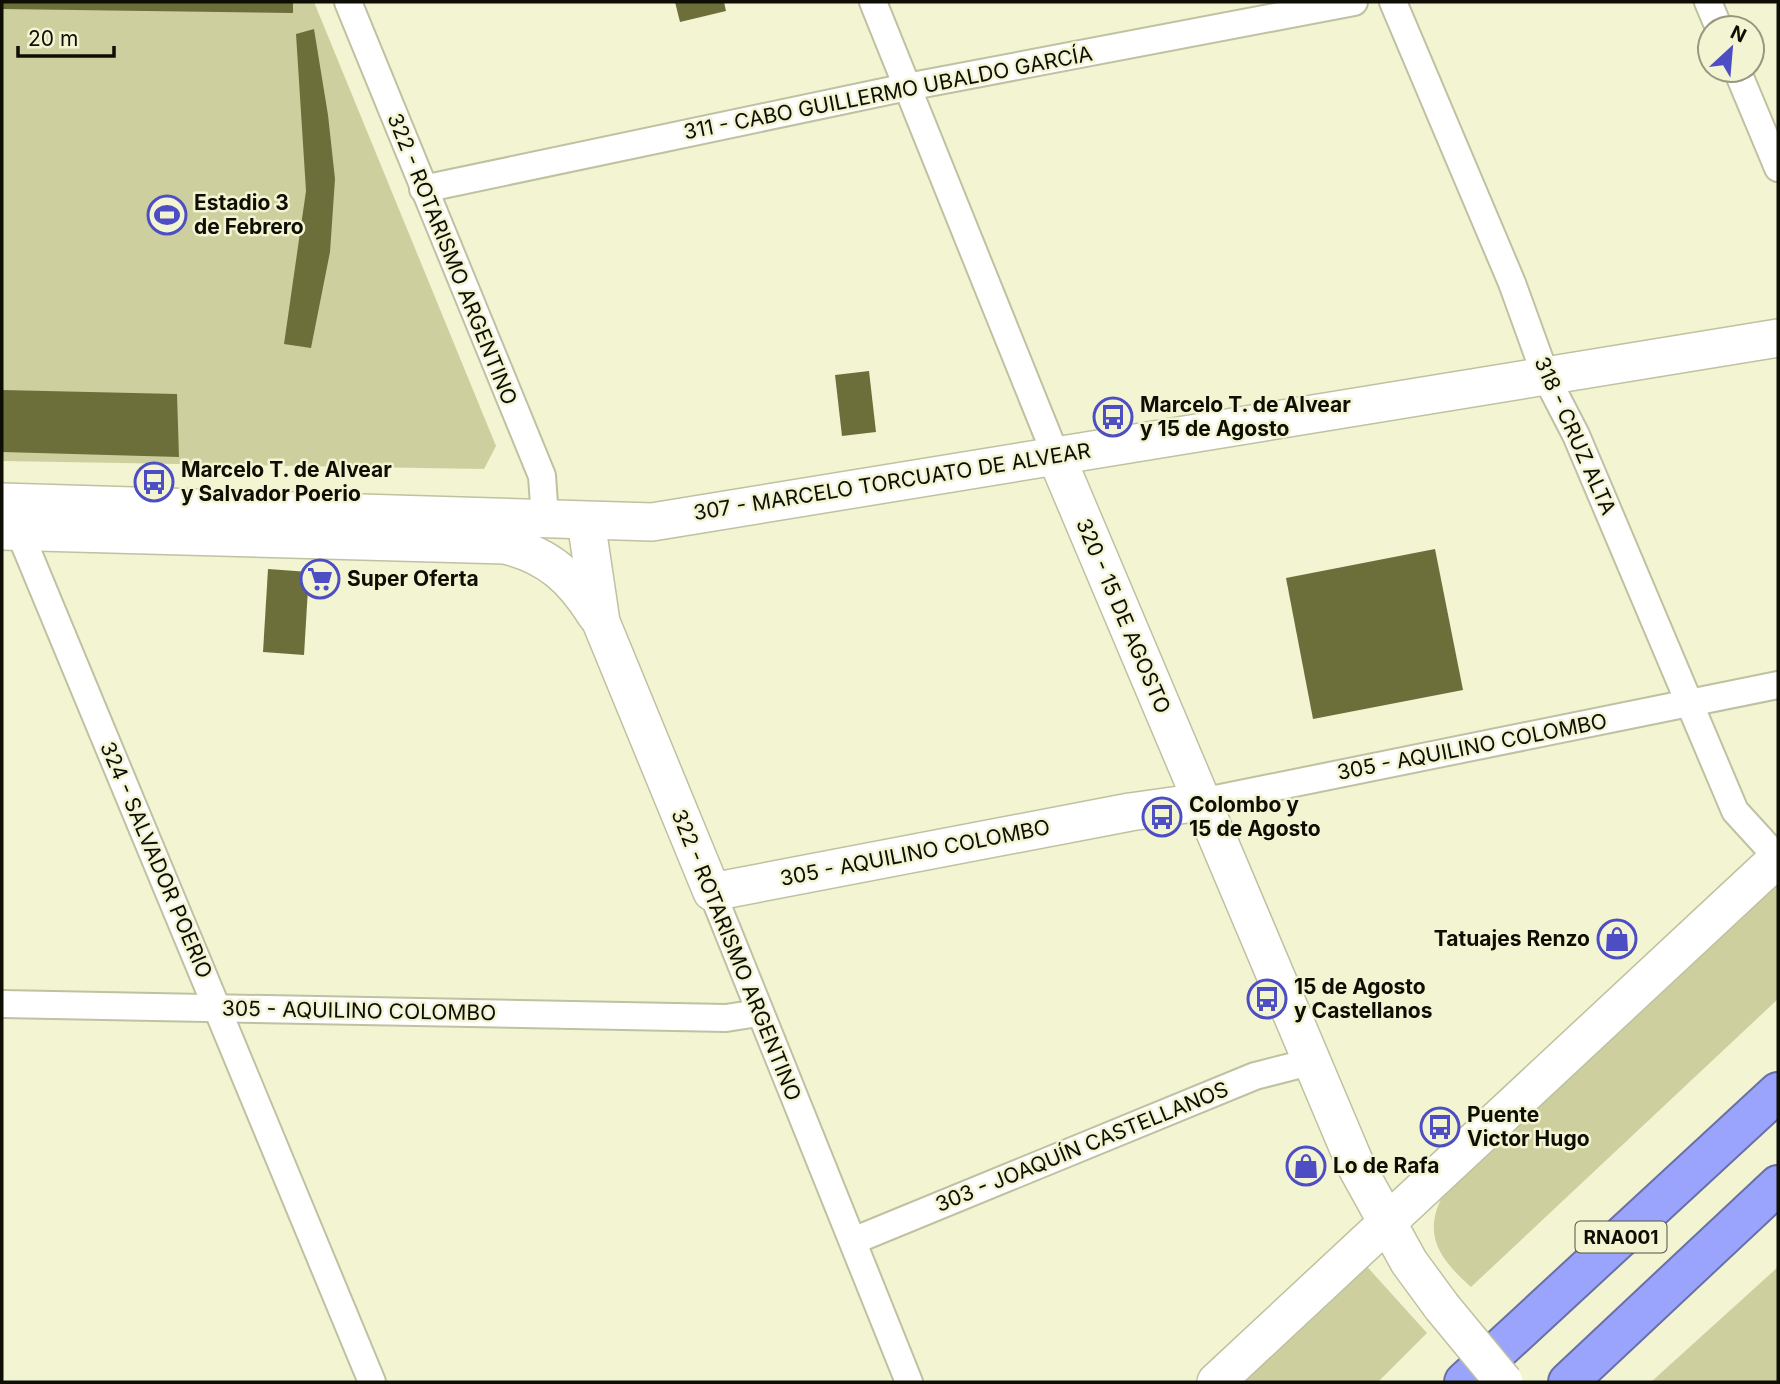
<svg xmlns="http://www.w3.org/2000/svg" width="1780" height="1384" viewBox="0 0 1780 1384" font-family="Inter,sans-serif">
<rect width="100%" height="100%" fill="#f2f4d2"/>
<g fill="#cdd09e">
<polygon points="2,2 314,2 496,446 484,469 2,461"/>
<path d="M1778 873V999L1471 1287C1441 1260 1422 1237 1442 1197Z"/>
<polygon points="1361,1260 1427,1333 1378,1382 1232,1382"/>
<polygon points="1778,1267 1778,1381 1651,1382"/>
</g>
<g fill="#6d6f3b">
<polygon points="2,2 293,2 293,13 2,9"/>
<polygon points="675,2 724,2 726,11 680,22"/>
<polygon points="314,29 328,115 335,179 330,252 311,348 284,344 306,191 296,34"/>
<polygon points="869,371 876,432 842,436 835,375"/>
<polygon points="2,390 177,394 179,457 2,452"/>
<polygon points="1435,549 1463,690 1313,719 1286,578"/>
<polygon points="268,569 309,572 304,655 263,652"/>
</g>
<g fill="none" stroke-linecap="round" stroke-linejoin="round">
<defs>
<g id="street">
<polyline points="348,2 542,476 545,518"/>
<polyline points="873,2 1056,456"/>
<polyline points="1393,2 1512,283 1546,377 1576,435 1735,811 1778,858"/>
<polyline points="1708,2 1719,28"/>
<polyline points="1737,70 1778,168"/>
<polyline points="423,189 907,87 1354,2"/>
<polyline points="19,531 372,1382"/>
<polyline points="1201,802 1778,685"/>
<polyline points="712,892 909,1382"/>
<polyline points="2,1004 726,1018 758,1013"/>
<polyline points="853,1241 1255,1076 1314,1061"/>
</g>
<g id="secondary">
<polyline points="1056,456 1356,1166 1409,1262 1442,1307"/>
<polyline points="2,502 652,522 1778,338"/>
<polyline points="586,521 601,622 712,892 1130,812 1201,802"/>
<path d="M2 531 505 545C548 555 573 578 596 615"/>
<polyline points="1216,1382 1778,858"/>
</g>
<g id="highway">
<polyline points="1464,1382 1778,1092"/>
<polyline points="1568,1382 1778,1185"/>
</g>
</defs>
<use href="#street" stroke="#bfc1a0" stroke-width="30"/>
<use href="#secondary" stroke="#bfc1a0" stroke-width="40"/>
<use href="#highway" stroke="#6970a5" stroke-width="42"/>
<use href="#street" stroke="#fff" stroke-width="26"/>
<use href="#secondary" stroke="#fff" stroke-width="37"/>
<use href="#highway" stroke="#9aa4fc" stroke-width="38"/>
<defs>
<polyline id="secondary-bridge" points="1442,1307 1504,1382"/>
</defs>
<use href="#secondary-bridge" stroke="#bfc1a0" stroke-width="40" stroke-linecap="butt"/>
<use href="#secondary-bridge" stroke="#fff" stroke-width="37"/>
</g>
<defs>
<symbol id="stadium-ring" viewBox="-11 -11 22 22"><circle r="9.5" fill="#f2f4d2" stroke="#4e4ec4" stroke-width="1.5"/><path d="M0-5a6.5 5 0 1 0 0 10a6.5 5 0 1 0 0-10ZM-3.5-1.8h7v3.6h-7Z" fill="#4e4ec4"/></symbol>
<symbol id="bus-ring" viewBox="-11 -11 22 22"><circle r="9.5" fill="#f2f4d2" stroke="#4e4ec4" stroke-width="1.5"/><path d="M-5-6H5V4H4V6H2V4H-2V6H-4V4H-5ZM-3.5-4V0h7V-4ZM-3.5 1.2v1.5H-2V1.2ZM2 1.2v1.5H3.5V1.2Z" fill="#4e4ec4"/></symbol>
<symbol id="supermarket-ring" viewBox="-11 -11 22 22"><circle r="9.5" fill="#f2f4d2" stroke="#4e4ec4" stroke-width="1.5"/><path d="M-6-5.5h2.5l.6 2H6L4.5 2H-2.5L-4.4-4H-6ZM-1.5 3.2a1.3 1.3 0 1 0 .1 0ZM3 3.2a1.3 1.3 0 1 0 .1 0Z" fill="#4e4ec4"/></symbol>
<symbol id="shop-ring" viewBox="-11 -11 22 22"><circle r="9.5" fill="#f2f4d2" stroke="#4e4ec4" stroke-width="1.5"/><path d="M-5-2.5h2.3a2.7 3.5 0 0 1 5.4 0H5L5.5 6h-11ZM-1.5-2.5h3a1.5 2.3 0 0 0-3 0Z" fill="#4e4ec4"/></symbol>
</defs>
<g fill-rule="evenodd">
<use href="#stadium-ring" x="145" y="193" width="44" height="44"/>
<use href="#bus-ring" x="1091" y="395" width="44" height="44"/>
<use href="#bus-ring" x="132" y="460" width="44" height="44"/>
<use href="#supermarket-ring" x="298" y="557" width="44" height="44"/>
<use href="#bus-ring" x="1140" y="795" width="44" height="44"/>
<use href="#shop-ring" x="1595" y="917" width="44" height="44"/>
<use href="#bus-ring" x="1245" y="977" width="44" height="44"/>
<use href="#bus-ring" x="1418" y="1105" width="44" height="44"/>
<use href="#shop-ring" x="1284" y="1144" width="44" height="44"/>
</g>
<g text-anchor="middle" stroke-width="5" stroke-linejoin="round" paint-order="stroke">
<rect fill="#f2f4d2" stroke="#525342" stroke-width="2" x="1575.5" y="1221.5" width="91" height="31" rx="5"/>
<g font-size="19" font-weight="bold" fill="#0e0e04">
<text x="1621" y="1244">RNA001</text>
</g>
<g font-size="21" fill="#0e0e04" stroke="#f2f4d2">
<text transform="translate(888 93) rotate(-11)" y="7">311 - CABO GUILLERMO UBALDO GARCÍA</text>
<text transform="translate(452 259) rotate(68)" y="7">322 - ROTARISMO ARGENTINO</text>
<text transform="translate(1575 436) rotate(66)" y="7">318 - CRUZ ALTA</text>
<text transform="translate(892 482) rotate(-9)" y="7">307 - MARCELO TORCUATO DE ALVEAR</text>
<text transform="translate(1123 616) rotate(67)" y="7">320 - 15 DE AGOSTO</text>
<text transform="translate(1472 747) rotate(-11)" y="7">305 - AQUILINO COLOMBO</text>
<text transform="translate(915 853) rotate(-11)" y="7">305 - AQUILINO COLOMBO</text>
<text transform="translate(156 860) rotate(67)" y="7">324 - SALVADOR POERIO</text>
<text transform="translate(736 955) rotate(68)" y="7">322 - ROTARISMO ARGENTINO</text>
<text transform="translate(359 1011) rotate(1)" y="7">305 - AQUILINO COLOMBO</text>
<text transform="translate(1082 1147) rotate(-22)" y="7">303 - JOAQUÍN CASTELLANOS</text>
</g>
<g font-size="21" font-weight="bold" fill="#0e0e04" stroke="#f2f4d2" text-anchor="start">
<text x="194" y="210">Estadio 3<tspan x="194" dy="24">de Febrero</tspan></text>
<text x="1140" y="412">Marcelo T. de Alvear<tspan x="1140" dy="24">y 15 de Agosto</tspan></text>
<text x="181" y="477">Marcelo T. de Alvear<tspan x="181" dy="24">y Salvador Poerio</tspan></text>
<text x="347" y="586">Super Oferta</text>
<text x="1189" y="812">Colombo y<tspan x="1189" dy="24">15 de Agosto</tspan></text>
<text x="1590" y="946" text-anchor="end">Tatuajes Renzo</text>
<text x="1294" y="994">15 de Agosto<tspan x="1294" dy="24">y Castellanos</tspan></text>
<text x="1467" y="1122">Puente<tspan x="1467" dy="24">Victor Hugo</tspan></text>
<text x="1333" y="1173">Lo de Rafa</text>
</g>
</g>
<rect width="1780" height="1384" fill="none" stroke="#0e0e04" stroke-width="7"/>
<g transform="translate(1731 49) rotate(26)"><circle r="33" fill="#f2f4d2" stroke="#979880" stroke-width="2"/>
<path d="M0-5L12 26L0 18L-12 26Z" fill="#4e4ec4"/>
<text y="-10" font-size="19" font-weight="bold" text-anchor="middle" fill="#0e0e04">N</text>
</g>
<path d="M18 46v10h96v-10" fill="none" stroke="#0e0e04" stroke-width="3.5"/>
<text x="28" y="46" font-size="21" fill="#0e0e04" stroke="#f2f4d2" stroke-width="5" paint-order="stroke">20 m</text>
</svg>
